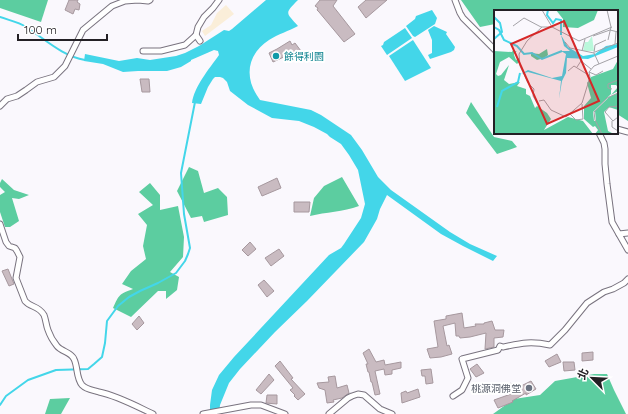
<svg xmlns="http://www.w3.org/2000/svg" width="628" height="414" viewBox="0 0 628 414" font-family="Quicksand,'Noto Sans TC',sans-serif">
<rect width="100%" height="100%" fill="#faf8fd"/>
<polygon fill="#faeed9" points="226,5 234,14 205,36 202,31 211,25 217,13"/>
<g fill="#5ccda0">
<polygon points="0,0 48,0 41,22 0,8"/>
<polygon points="461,0 628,0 628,121 617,114 617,11 495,11 495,24 480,27"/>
<polygon points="471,102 494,137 512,141 517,147 497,154 466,113"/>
<polygon points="189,167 198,171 204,193 218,188 227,197 228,215 204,222 202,216 191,218 177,191"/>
<path d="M342 177 359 206C343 212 326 212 310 216L314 198 324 186Z"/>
<polygon points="2,179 14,190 29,195 19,199 12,198 19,221 10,227 5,227 0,212 0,195 5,192 0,187 0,183"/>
<path d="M150 183 160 195V210L178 206 184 237 183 257 170 272 179 277 177 290 166 299V291H158L131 317 113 308C119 295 119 294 133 289L122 284 131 271 146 259 143 246 147 225 138 214 153 205 139 192Z"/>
<polygon points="594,374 607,374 614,390 626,414 493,414 514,399 540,395 555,381"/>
<polygon points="70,398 61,414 45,414 50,399"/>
</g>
<g fill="#43d6e9">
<path d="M266 0H298C284 14 286 12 298 26 289 31 278 34 269 40 246 55 244 79 260 100L311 110 321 115 351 135 362 150 378 177 391 190 450 232 470 244 497 256 493 261 463 246 441 234 387 195 380 209 377 219 364 242 307 301 275 332 240 369 229 383 220 405 219 414H210V405L212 390 219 375 234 357 329 255 341 248 344 244 361 218 365 204 358 170 349 155 341 144 330 137 327 134 314 127 299 121 272 118 248 105 230 91 227 82 223 78 220 77H215L213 79 208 87 201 104 192 103C194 87 209 69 219 55L218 51 214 50 191 60V61L181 67 167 71H138L123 72 103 64 84 61 85 54 119 61 137 58 150 60 176 56 185 53 199 46 224 30 229 31 232 29Z"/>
<polygon points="432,10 437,18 435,24 415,37 413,36 406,26 415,19 416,16"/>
<polygon points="434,26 447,32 446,34 455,47 454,50 451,52 430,59 428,55 432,53 432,40 428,30"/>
<polygon points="405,28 412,38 387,55 381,46 383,45 384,42"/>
<polygon points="413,40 431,68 405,81 389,56"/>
</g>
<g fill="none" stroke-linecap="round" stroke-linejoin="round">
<g stroke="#43d6e9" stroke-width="2">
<path d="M0 17C8 20 19 22 26 27 45 39 62 56 85 60"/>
<polyline points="0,405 6,396 28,380 56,370 88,369 94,364 102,357 105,343 107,321 118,306 129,297 140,291 158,283 176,273 185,261 188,254 190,248 184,214 181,173 195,102"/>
</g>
</g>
<g fill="#c9bbc1" stroke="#a6989e">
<polygon points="69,0 78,0 77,2 80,4 79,10 75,9 73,14 65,10"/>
<polygon points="320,0 337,0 333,6 355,34 344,42 319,12 317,10 318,8 315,6"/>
<polygon points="366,0 387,0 366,18 358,7"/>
<polygon points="290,41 292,45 295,43 304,55 302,57 295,51 286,56 273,62 269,53 277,49"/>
<polygon points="140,79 149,79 150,92 142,92"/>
<polygon points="277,178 281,188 262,196 258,187"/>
<polygon points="294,202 310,202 309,212 294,212"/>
<polygon points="250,242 256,249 248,256 242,250"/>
<polygon points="279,249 284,256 271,266 265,258"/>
<polygon points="8,269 14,284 9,286 2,271"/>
<polygon points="264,280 274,291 267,297 258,285"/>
<polygon points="462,313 464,328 476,326 475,324 484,324 484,323 492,321 495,330 504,330 503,337 494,338 494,347 485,349 486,333 470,337 460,338 459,336 456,336 455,323 443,326 447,346 449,345 452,354 441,357 430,358 427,349 438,347 434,321 446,319 446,316"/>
<polygon points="139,316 144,323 137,330 132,324"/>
<polygon points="369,349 376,362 384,360 385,365 401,362 401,368 392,370 392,374 385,375 384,369 375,371 380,394 375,395 372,382 371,382 369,372 368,372 366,364 368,364 363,353"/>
<polygon points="593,352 593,360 582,361 582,353"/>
<polygon points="557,354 561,362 549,367 545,361"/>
<polygon points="280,361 293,378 291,379 305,394 298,400 294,396 295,395 290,390 293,388 275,366"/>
<polygon points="563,362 574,362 575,370 564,371"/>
<polygon points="477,364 484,373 476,377 470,369"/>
<polygon points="431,369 433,383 426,384 425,376 422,376 421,370"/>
<polygon points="269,374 274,380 261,394 256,390"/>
<polygon points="335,376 337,388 347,385 349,393 342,398 333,400 334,402 327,403 325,390 319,388 317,383 329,382 328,377"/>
<polygon points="531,381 536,389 526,395 526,393 512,401 513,402 498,408 494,400 511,394 507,386 511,383 515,389"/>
<polygon points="418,389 420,397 402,403 401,393 406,391 407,393"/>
<polygon points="267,395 277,395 277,404 266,403"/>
</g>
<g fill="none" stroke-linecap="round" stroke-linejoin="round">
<defs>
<g id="street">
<polyline points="455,0 460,13 463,18 495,50"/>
<polyline points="196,35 200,41"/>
<polyline points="143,51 161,51 185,45 196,35 198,27 204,17 213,8 219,0"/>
<polyline points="0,106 7,99 17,96 26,90 37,82 54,77 65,66 83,30 112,6 125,1 138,0 148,1 150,0"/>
<polyline points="617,129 628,132"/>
<polyline points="599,133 604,143 605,149 605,164 607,184 612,222 628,250"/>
<path d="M0 224 6 242 9 246 15 248 17 251 20 257 16 278 25 301C31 308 38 305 44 315 46 320 46 325 48 330 50 336 53 341 57 346 62 352 71 352 74 359 78 367 76 378 82 385 87 390 93 390 99 392 118 396 136 406 153 414"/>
<polyline points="619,234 628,233"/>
<path d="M453 396 462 390 468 378 462 359 498 350 500 346 503 347C522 343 531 341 550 345L565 330 587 303 604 292 613 289 624 283 628 279"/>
<polyline points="203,414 251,405 261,405 285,414"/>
<polyline points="329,414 348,398 352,396 358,394 364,395 380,409 392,414"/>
</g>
</defs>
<use href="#street" stroke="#79737f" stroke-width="7"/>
<use href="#street" stroke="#fff" stroke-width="5"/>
</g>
<circle fill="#0f9aa8" stroke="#fff" stroke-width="1.5" cx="276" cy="56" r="4"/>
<circle fill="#6b7280" stroke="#fff" stroke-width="1.5" cx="529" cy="388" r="4"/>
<g text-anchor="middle" stroke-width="4" stroke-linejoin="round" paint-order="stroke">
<g font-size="10" fill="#0d838f" stroke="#fff" text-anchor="start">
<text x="284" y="60">餘得利園</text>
</g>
<g font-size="10" fill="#5b616d" stroke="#fff" text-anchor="end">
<text x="521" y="392">桃源洞佛堂</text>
</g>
</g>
<g transform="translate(494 10)">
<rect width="124" height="124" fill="#faf8fd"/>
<path d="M98 26 100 41H89L91 32H94Z" fill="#baf8db"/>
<path d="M62 0H104L100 10 84 18 69 17V9ZM53 39 54 45 50 48 43 50 37 46V43L45 44ZM19 40 23 42H20V45L22 50 25 48V52L23 54 15 47 6 52 2 64 4 66 7 65 15 55 10 70 15 74 26 72 23 76 32 79V84L36 86 41 98 43 96 53 103 57 109 50 120 74 107 89 111 99 124H0V41L18 42ZM124 50V81L117 85 124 77 122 75H117V84L99 102 100 111H102L101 101 115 87 124 83V100L115 97 110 102 114 121 120 124H101L104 120 101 116 99 117 90 109V96L97 88 93 73 97 67 119 59Z" fill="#5ccda0"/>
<path d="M67 25 74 37 89 46 101 44 112 36 124 34V37L94 49 73 48 72 63 68 71 65 89 67 71 34 62 27 64 34 60 58 68 68 66 72 44 67 41H76L70 36Z" fill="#43d6e9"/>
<path fill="none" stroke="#43d6e9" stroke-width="2" d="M54 0 53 5 59 13 62 9 67 10V25M0 7 6 13 8 22 0 29M0 17 5 20 10 30 23 36 30 44 38 43 48 49 68 41M3 97 8 81 24 72 26 63"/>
<path fill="none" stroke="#a4a2a7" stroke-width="1" d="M48 0 58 17M113 0 117 17M19 16 30 8 47 17H58L85 31 118 17M99 26 116 20 124 22M114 30 117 17M71 32 76 38 100 43M121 34 122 22M88 41 91 29M101 42 124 33M105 54 100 43 101 35 112 30M83 57 87 51 97 59M74 61 80 56 96 66M95 62 100 56 124 46M95 62 102 65 109 61M118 79 114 78V74L124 70M45 91 50 90 57 100 72 107 88 93 96 67 95 62M43 93 39 86 40 79 34 73 26 56 25 44 33 31 48 17M124 96 115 97 111 102 119 111 124 107M75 103 82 110 89 109 88 94M118 111V117L124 121M108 124 101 110 100 102 113 88 124 83"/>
<path fill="#d62828" fill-opacity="0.15" stroke="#d62828" stroke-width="2" d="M70 11 105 91 53 114 17 34Z"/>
<rect width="124" height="124" fill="none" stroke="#232025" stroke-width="2"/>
</g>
<g transform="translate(592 378) rotate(294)" stroke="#ffffff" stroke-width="3" paint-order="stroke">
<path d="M0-3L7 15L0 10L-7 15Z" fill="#232025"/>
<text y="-6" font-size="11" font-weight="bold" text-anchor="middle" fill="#232025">北</text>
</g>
<path d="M18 34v6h89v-6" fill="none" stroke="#232025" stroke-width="2"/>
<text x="24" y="34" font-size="12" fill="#232025" stroke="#ffffff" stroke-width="3" paint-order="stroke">100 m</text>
</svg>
